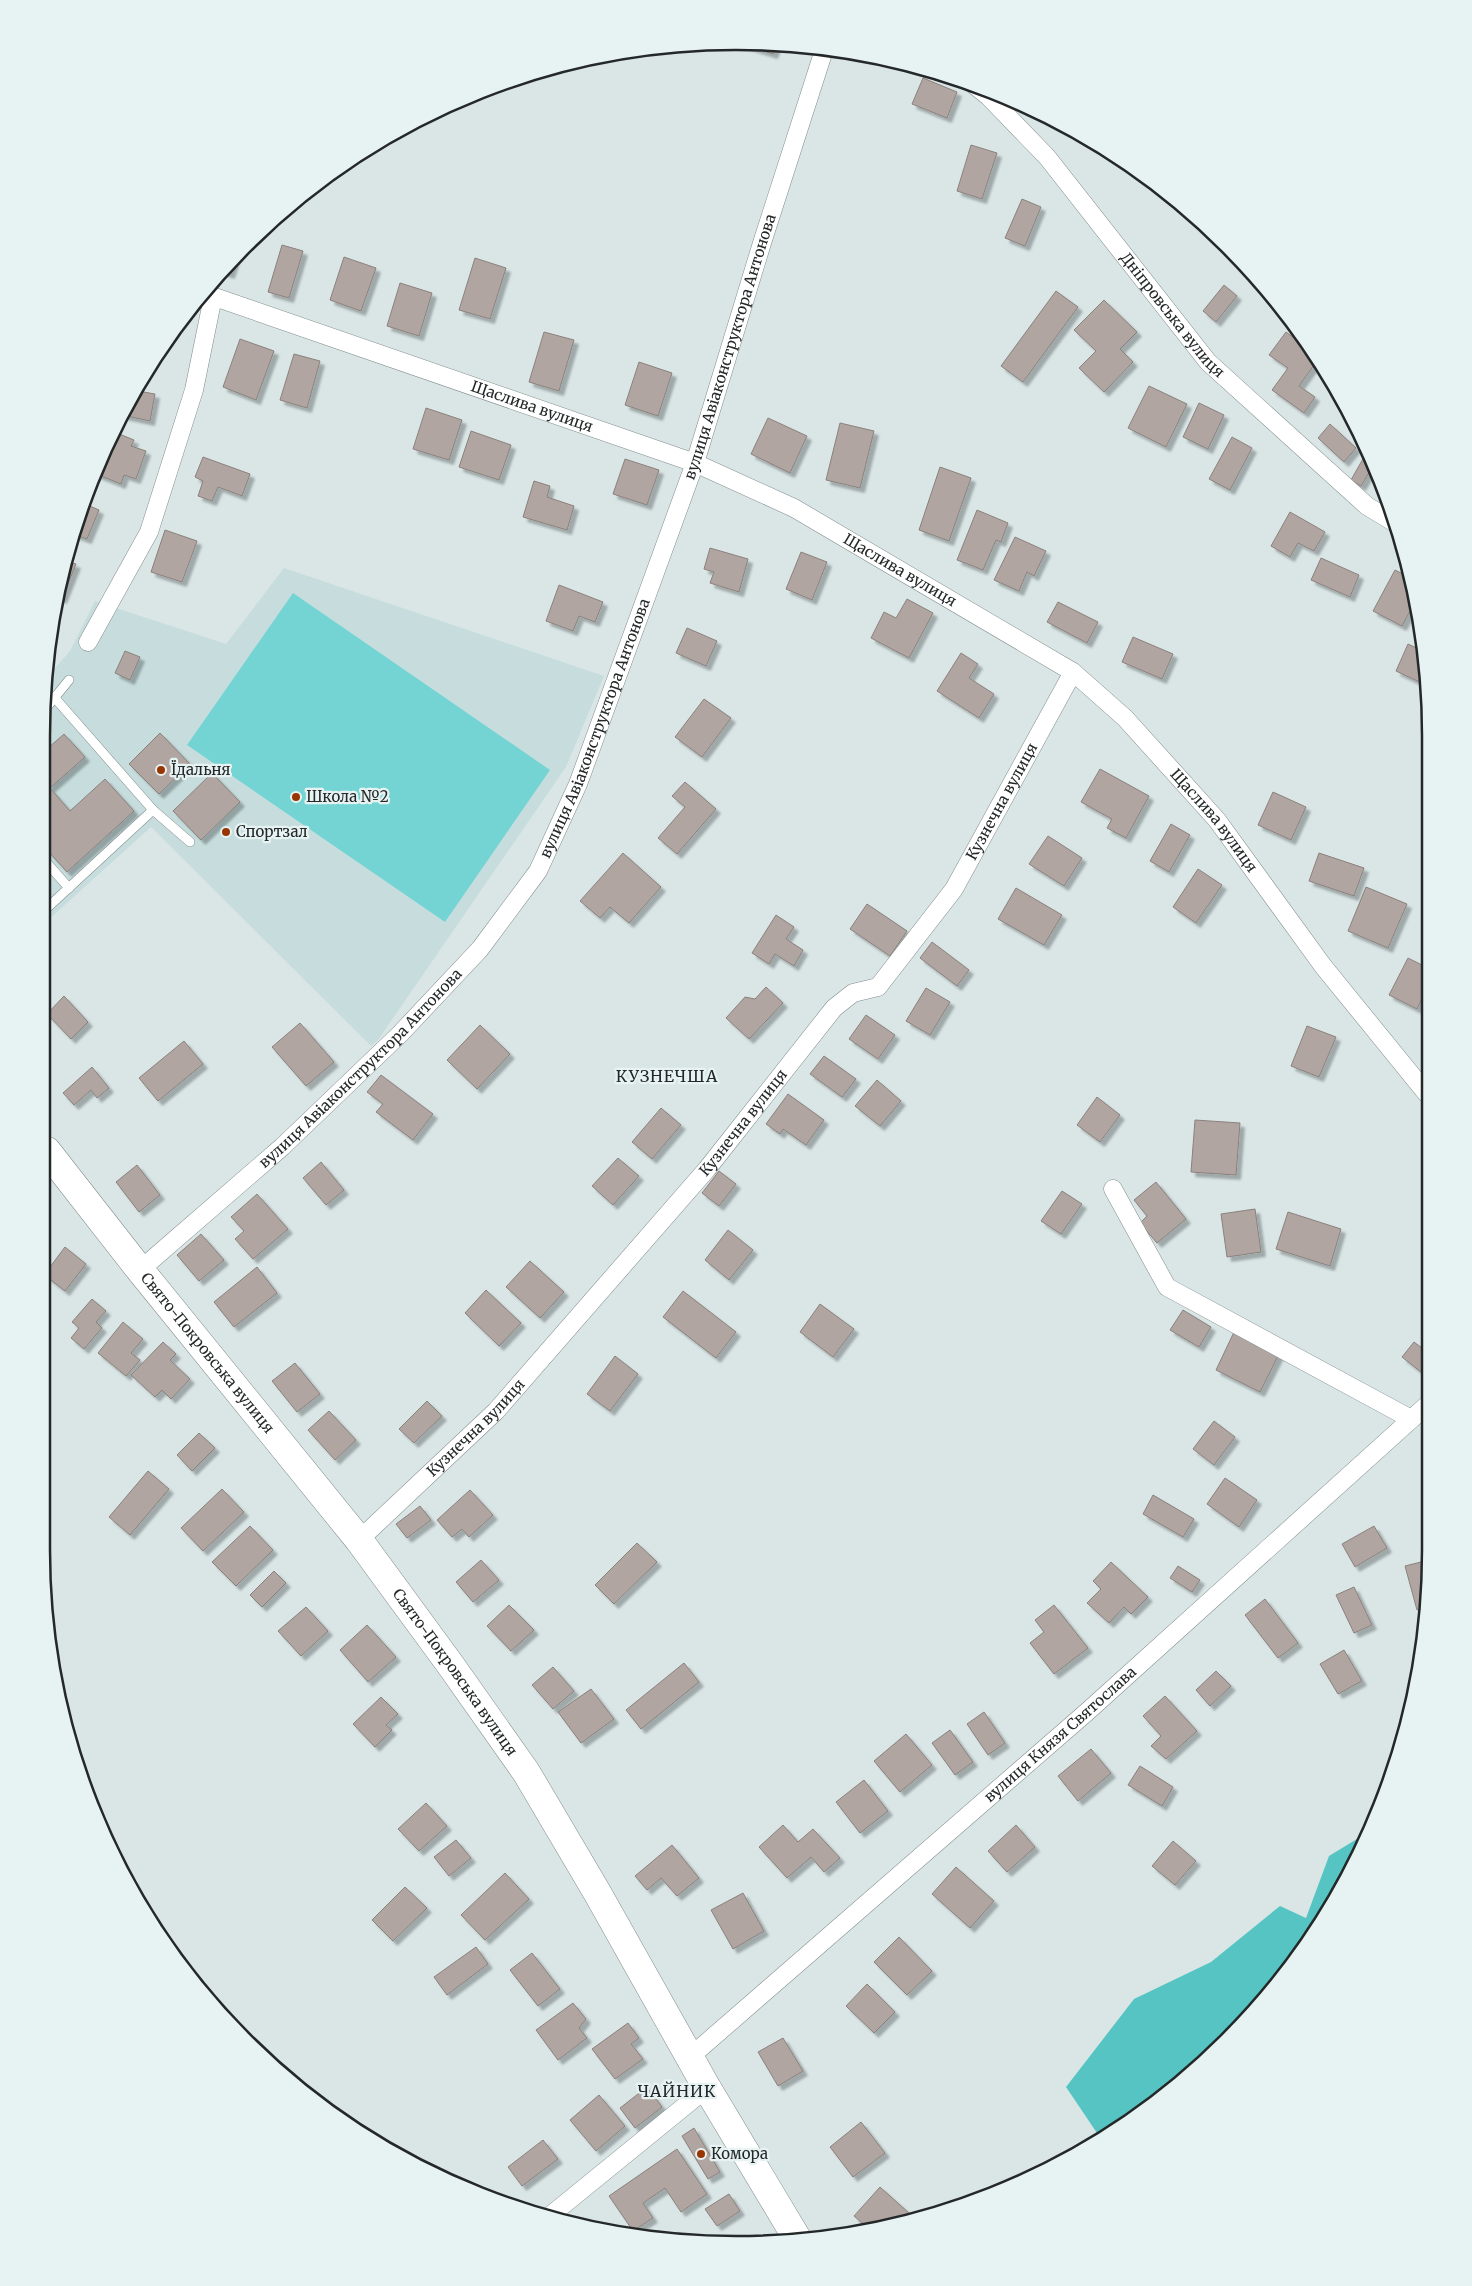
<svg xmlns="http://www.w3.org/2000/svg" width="1472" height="2286" viewBox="0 0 1472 2286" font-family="Merriweather,serif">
<defs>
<filter id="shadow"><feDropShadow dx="4.5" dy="4.5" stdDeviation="1" flood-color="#0004"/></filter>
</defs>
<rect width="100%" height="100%" fill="#dae6e6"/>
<polygon fill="#c7dddd" points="284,568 604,676 566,767 378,1040 371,1046 151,827 47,921 47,677 70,651 95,601 226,644"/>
<polygon fill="#74d4d4" points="293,593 550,770 445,922 187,745"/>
<polygon fill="#57c4c4" points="1370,1831 1314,1936 1259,2008 1122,2128 1101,2139 1066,2087 1134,1999 1211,1962 1280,1906 1306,1918 1329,1856"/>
<g fill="#b0a5a1" stroke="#8a817d" filter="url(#shadow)">
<polygon points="741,44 776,46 773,54"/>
<polygon points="923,78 957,92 947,118 912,104"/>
<polygon points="1073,129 1083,134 1092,141 1071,135"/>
<polygon points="971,145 997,153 982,199 957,191"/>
<polygon points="1022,199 1041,207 1025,246 1005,238"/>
<polygon points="282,245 303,251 289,298 268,292"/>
<polygon points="344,257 376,268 361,311 330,300"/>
<polygon points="235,258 230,274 221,271"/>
<polygon points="475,258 506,268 490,319 459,310"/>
<polygon points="400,283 432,293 419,336 387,326"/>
<polygon points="1224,285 1237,296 1216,322 1203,311"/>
<polygon points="1056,291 1078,307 1023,382 1001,366"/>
<polygon points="1104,300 1137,332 1120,349 1133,362 1104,392 1079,368 1096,351 1074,330"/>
<polygon points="544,332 574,340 559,391 529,382"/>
<polygon points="1286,332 1309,349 1317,361 1299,386 1315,397 1304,413 1272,390 1288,368 1269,355"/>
<polygon points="240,339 274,351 256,400 223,387"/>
<polygon points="294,354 320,361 307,408 280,400"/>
<polygon points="639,362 672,373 658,416 625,405"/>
<polygon points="1149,386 1187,404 1166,447 1128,428"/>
<polygon points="138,391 155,394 150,421 122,415"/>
<polygon points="1199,403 1224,415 1208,449 1183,437"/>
<polygon points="426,408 462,420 449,460 413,449"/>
<polygon points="768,418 807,436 790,473 751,454"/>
<polygon points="840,423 874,431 860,488 826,480"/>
<polygon points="1330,424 1356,448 1344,462 1318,438"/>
<polygon points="112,431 134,440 131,446 146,451 136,479 124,475 121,484 96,474"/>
<polygon points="471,431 511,445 499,480 459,467"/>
<polygon points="1232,437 1252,448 1230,490 1209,479"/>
<polygon points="203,457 250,474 242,496 218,487 212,501 198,496 203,481 195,477"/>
<polygon points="1364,457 1371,461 1373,466 1361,486 1351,480"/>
<polygon points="625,459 659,470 647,505 613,494"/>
<polygon points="940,467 971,478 949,541 919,530"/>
<polygon points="534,481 550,486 547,497 574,506 567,530 523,517"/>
<polygon points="85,504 99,510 87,539 73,534"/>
<polygon points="977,510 1008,523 1001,542 996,540 983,570 957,560"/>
<polygon points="1290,512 1325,532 1314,551 1298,543 1290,557 1271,546"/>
<polygon points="165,530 197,541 182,582 151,572"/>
<polygon points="1015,537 1046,551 1034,576 1027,572 1019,591 994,580"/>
<polygon points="710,548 748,559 739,592 710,583 714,572 704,569"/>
<polygon points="801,552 827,562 812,600 786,589"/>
<polygon points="1321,558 1359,575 1350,597 1311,580"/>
<polygon points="64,560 76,564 62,599 57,597"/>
<polygon points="1395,570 1411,578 1415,602 1402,626 1373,611"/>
<polygon points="559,585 603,602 595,622 579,616 573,631 546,621"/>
<polygon points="907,599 933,613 909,658 871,638 884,612 896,618"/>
<polygon points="1058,602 1098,622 1087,643 1047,622"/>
<polygon points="687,628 717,641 706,666 676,653"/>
<polygon points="1133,637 1173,654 1162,679 1122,662"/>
<polygon points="1408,644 1423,651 1428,686 1396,671"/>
<polygon points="125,651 140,657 130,680 115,673"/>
<polygon points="961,653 978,664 969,678 994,694 979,718 937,691"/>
<polygon points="704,699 731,718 702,757 675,737"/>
<polygon points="160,733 190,764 159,794 129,764"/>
<polygon points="64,734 85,757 50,788 70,811 105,779 134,811 67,872 48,851 51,848 47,843 47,749"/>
<polygon points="1100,769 1149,796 1126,838 1107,828 1112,819 1081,802"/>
<polygon points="212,773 240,802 201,840 173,811"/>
<polygon points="685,782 716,809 677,854 658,838 685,807 672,796"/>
<polygon points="1273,792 1306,807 1291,840 1258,825"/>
<polygon points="1171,824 1190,835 1169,872 1150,861"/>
<polygon points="1048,836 1082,858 1064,886 1029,864"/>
<polygon points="623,853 661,887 629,923 610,907 600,918 580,901"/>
<polygon points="1319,853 1364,868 1354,896 1309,881"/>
<polygon points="1198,869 1222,885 1196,923 1173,907"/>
<polygon points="1366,887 1407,904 1388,948 1348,931"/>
<polygon points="1016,888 1062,915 1044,945 998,919"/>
<polygon points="867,904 907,931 890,956 850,929"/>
<polygon points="776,915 794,927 786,939 803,950 794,966 775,954 769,964 752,953"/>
<polygon points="932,942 969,970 957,986 920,958"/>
<polygon points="1408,958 1428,968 1428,986 1417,1009 1389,995"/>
<polygon points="766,987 783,1003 749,1039 726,1018 745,997 755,999"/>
<polygon points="926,988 950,1002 930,1035 906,1021"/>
<polygon points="64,996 88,1022 71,1039 47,1014"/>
<polygon points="866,1015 895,1035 878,1059 849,1039"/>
<polygon points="300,1023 334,1062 306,1086 272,1047"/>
<polygon points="480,1025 510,1054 477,1089 447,1060"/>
<polygon points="1307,1026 1336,1037 1319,1077 1291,1066"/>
<polygon points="184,1041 203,1064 158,1101 139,1078"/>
<polygon points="824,1056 856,1079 842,1097 810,1074"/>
<polygon points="92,1067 109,1088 97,1098 91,1090 74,1105 63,1093"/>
<polygon points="381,1075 433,1114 413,1140 376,1112 383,1104 367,1092"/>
<polygon points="877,1080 901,1101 880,1126 855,1106"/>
<polygon points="788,1094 824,1120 806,1145 783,1129 780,1134 766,1124"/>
<polygon points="1097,1097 1120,1115 1100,1142 1077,1125"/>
<polygon points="661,1108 681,1125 652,1159 632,1142"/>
<polygon points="1195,1120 1240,1123 1236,1175 1191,1172"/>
<polygon points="618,1158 639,1176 613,1205 592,1186"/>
<polygon points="321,1162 344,1190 326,1205 303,1178"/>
<polygon points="137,1165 160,1195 139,1212 116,1182"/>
<polygon points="719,1171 736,1184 719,1206 702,1193"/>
<polygon points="1156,1182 1186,1219 1157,1243 1140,1223 1147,1216 1134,1200"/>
<polygon points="1062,1191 1082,1204 1061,1234 1041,1221"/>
<polygon points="257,1194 288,1229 253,1259 235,1239 244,1231 231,1217"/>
<polygon points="1255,1209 1261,1252 1227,1257 1221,1214"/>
<polygon points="1288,1212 1341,1229 1330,1266 1276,1249"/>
<polygon points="728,1230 753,1250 729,1280 705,1260"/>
<polygon points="201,1234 224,1260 199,1281 177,1255"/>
<polygon points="65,1247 86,1264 65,1291 47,1277 47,1271"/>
<polygon points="530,1261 564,1292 540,1318 506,1287"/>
<polygon points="257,1267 277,1293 234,1327 214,1302"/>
<polygon points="486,1290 521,1323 499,1346 465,1313"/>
<polygon points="683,1291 736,1332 716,1358 663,1317"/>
<polygon points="92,1299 106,1311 96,1322 102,1328 84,1349 71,1338 79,1328 72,1322"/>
<polygon points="820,1304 854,1329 833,1357 800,1332"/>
<polygon points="1183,1310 1211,1327 1199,1347 1170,1330"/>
<polygon points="123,1322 143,1339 131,1353 140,1360 126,1376 98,1353"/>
<polygon points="1234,1332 1279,1354 1260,1392 1216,1370"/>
<polygon points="163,1342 176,1354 170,1360 190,1379 171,1399 162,1390 155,1397 131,1375"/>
<polygon points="1414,1342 1426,1351 1426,1376 1402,1357"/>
<polygon points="615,1356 638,1374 610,1411 587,1394"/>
<polygon points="295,1363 320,1394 297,1412 272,1381"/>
<polygon points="427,1401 442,1416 414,1443 399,1429"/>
<polygon points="329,1411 356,1440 335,1460 308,1430"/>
<polygon points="1214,1421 1235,1437 1214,1465 1193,1449"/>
<polygon points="199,1433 215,1448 192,1471 177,1455"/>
<polygon points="148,1471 169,1489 130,1535 109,1517"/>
<polygon points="1225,1478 1257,1500 1239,1527 1207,1504"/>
<polygon points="222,1489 244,1512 203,1551 181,1528"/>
<polygon points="470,1490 493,1515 469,1537 462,1529 452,1537 437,1520"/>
<polygon points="1153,1495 1194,1519 1183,1537 1143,1514"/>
<polygon points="420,1506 431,1520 407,1538 396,1524"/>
<polygon points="250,1526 273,1550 236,1586 212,1562"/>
<polygon points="1374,1526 1387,1548 1355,1567 1342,1544"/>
<polygon points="637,1543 657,1562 614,1604 595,1585"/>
<polygon points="481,1560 499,1580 473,1602 456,1582"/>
<polygon points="1425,1561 1425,1608 1417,1610 1405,1566"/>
<polygon points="1111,1562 1148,1597 1131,1614 1124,1607 1109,1623 1087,1603 1101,1589 1093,1581"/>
<polygon points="1178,1566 1200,1580 1192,1592 1170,1578"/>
<polygon points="274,1571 286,1583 262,1607 250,1595"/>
<polygon points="1354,1587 1372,1625 1354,1633 1336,1595"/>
<polygon points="1265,1599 1298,1643 1278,1658 1245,1615"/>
<polygon points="509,1605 534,1630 511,1651 487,1626"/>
<polygon points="1054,1605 1088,1648 1054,1674 1030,1643 1044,1632 1035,1620"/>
<polygon points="306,1607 328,1631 301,1656 278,1631"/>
<polygon points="367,1625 396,1657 368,1682 340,1650"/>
<polygon points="1344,1650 1362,1681 1338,1694 1320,1664"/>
<polygon points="684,1663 699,1682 641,1729 626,1710"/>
<polygon points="553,1667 574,1691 553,1709 532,1685"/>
<polygon points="1216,1671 1231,1686 1210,1706 1196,1690"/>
<polygon points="591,1689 614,1719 581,1743 558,1712"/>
<polygon points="1165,1696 1197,1731 1166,1759 1151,1746 1161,1736 1143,1716"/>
<polygon points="381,1697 398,1714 386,1725 392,1730 375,1747 353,1724"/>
<polygon points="984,1712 1005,1743 988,1755 967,1724"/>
<polygon points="950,1730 973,1762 955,1775 932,1743"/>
<polygon points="906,1734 932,1765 900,1792 874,1761"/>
<polygon points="1091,1749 1111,1773 1078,1801 1058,1776"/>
<polygon points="1140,1766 1173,1787 1162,1806 1128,1785"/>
<polygon points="864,1780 888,1811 860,1833 836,1802"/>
<polygon points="426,1803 447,1826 419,1851 398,1829"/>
<polygon points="783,1825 798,1842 813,1829 840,1858 824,1872 811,1857 787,1878 759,1847"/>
<polygon points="1016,1825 1035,1847 1007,1872 988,1851"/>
<polygon points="456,1840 471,1858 449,1876 434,1857"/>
<polygon points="1173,1841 1196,1861 1175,1885 1152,1866"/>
<polygon points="672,1845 699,1878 677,1896 661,1878 647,1890 635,1876"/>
<polygon points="956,1867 994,1901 970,1928 932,1894"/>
<polygon points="505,1873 529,1899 485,1940 461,1915"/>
<polygon points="405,1887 427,1908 393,1941 372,1920"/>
<polygon points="743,1893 764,1931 733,1949 711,1910"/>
<polygon points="899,1937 932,1971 907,1995 874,1962"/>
<polygon points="476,1947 488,1964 447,1995 434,1977"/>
<polygon points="532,1953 560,1989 538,2006 510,1970"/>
<polygon points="867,1984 895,2012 874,2033 846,2006"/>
<polygon points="573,2003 586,2019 579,2028 587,2038 558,2060 536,2030"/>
<polygon points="628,2023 639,2038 631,2044 643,2059 615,2079 592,2049"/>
<polygon points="783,2038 803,2071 778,2086 758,2052"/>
<polygon points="647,2087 662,2107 635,2128 620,2108"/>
<polygon points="599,2095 625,2126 596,2151 570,2120"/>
<polygon points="861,2122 885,2153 853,2177 830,2147"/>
<polygon points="694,2128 720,2172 708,2179 682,2136"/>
<polygon points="543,2140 558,2159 522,2186 508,2167"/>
<polygon points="677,2149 707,2194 681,2212 665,2188 643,2203 653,2218 633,2231 609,2196"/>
<polygon points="880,2187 909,2213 898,2225 870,2230 854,2216"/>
<polygon points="729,2194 740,2211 717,2226 705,2209"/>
</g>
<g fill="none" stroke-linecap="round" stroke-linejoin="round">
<defs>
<g id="lane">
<polyline points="54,697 153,810 190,842"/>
<polyline points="47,707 69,680"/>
<polyline points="47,863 69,888"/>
<polyline points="47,908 153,810"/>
</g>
<g id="street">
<path id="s1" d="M973 84 988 96 1047 157 1208 362 1367 506 1395 523"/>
<path id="s2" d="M203 293 695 463 794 508 1073 672 1125 718 1217 820 1323 966 1427 1094"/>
<polyline points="88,642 149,532 194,390 213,297"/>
<polyline points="1113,1189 1167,1287 1411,1419"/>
<path id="s3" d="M140 1270 282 1147 400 1034 480 949 538 871 578 784 695 463 762 243 825 47"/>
<path id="s4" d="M359 1540 496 1411 707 1169 834 1008 853 993 878 987 954 889 1073 672"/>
<path id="s5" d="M690 2057 1088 1711 1426 1406"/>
<polyline points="551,2215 707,2088"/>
</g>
<g id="primary">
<path id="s6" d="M47 1151 140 1270 359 1540 452 1667 526 1772 598 1894 707 2088 798 2240"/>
</g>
</defs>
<use href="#lane" stroke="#828d8d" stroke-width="10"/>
<use href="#street" stroke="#828d8d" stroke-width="19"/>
<use href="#primary" stroke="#828d8d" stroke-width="29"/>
<use href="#lane" stroke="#fff" stroke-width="9"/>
<use href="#street" stroke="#fff" stroke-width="18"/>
<use href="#primary" stroke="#fff" stroke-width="28"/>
</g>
<g fill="#993500" stroke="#e7f3f3" stroke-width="2">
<circle cx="161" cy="770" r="5"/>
<circle cx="296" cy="797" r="5"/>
<circle cx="226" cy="832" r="5"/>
<circle cx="701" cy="2154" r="5"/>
</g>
<g text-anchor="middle" stroke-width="4.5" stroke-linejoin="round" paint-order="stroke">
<g font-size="15" fill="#242828" stroke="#e7f3f3">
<text dy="5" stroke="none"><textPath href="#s1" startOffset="306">Дніпровська вулиця</textPath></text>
<text dy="5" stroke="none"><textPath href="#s3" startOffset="1124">вулиця Авіаконструктора Антонова</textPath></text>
<text dy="5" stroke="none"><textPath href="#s2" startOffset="348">Щаслива вулиця</textPath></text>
<text dy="5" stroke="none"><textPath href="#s2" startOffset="752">Щаслива вулиця</textPath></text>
<text dy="5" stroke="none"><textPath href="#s3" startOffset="719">вулиця Авіаконструктора Антонова</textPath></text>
<text dy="5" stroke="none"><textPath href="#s4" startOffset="988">Кузнечна вулиця</textPath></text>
<text dy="5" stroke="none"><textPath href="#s2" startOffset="1158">Щаслива вулиця</textPath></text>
<text dy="5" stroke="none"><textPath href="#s3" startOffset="299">вулиця Авіаконструктора Антонова</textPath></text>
<text dy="5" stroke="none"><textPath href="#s4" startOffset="568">Кузнечна вулиця</textPath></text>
<text dy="5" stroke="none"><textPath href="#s6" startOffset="258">Свято-Покровська вулиця</textPath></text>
<text dy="5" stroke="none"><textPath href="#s4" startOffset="162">Кузнечна вулиця</textPath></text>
<text dy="5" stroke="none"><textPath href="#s6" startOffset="662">Свято-Покровська вулиця</textPath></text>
<text dy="5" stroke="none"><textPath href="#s5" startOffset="491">вулиця Князя Святослава</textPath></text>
</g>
<g font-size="15" fill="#242828" stroke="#e7f3f3" text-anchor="start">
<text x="171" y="775">Їдальня</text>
<text x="306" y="802">Школа №2</text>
<text x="236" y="837">Спортзал</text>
<text x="711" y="2159">Комора</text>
</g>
<g font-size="16" letter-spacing="1" fill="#242828" stroke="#e7f3f3">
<text x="667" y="1082">КУЗНЕЧША</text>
<text x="677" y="2097">ЧАЙНИК</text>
</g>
</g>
<path d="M0 0H1472V2286H0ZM736 50H736A686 686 0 0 1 1422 736V1550A686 686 0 0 1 736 2236H736A686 686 0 0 1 50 1550V736A686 686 0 0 1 736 50Z" fill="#e7f3f3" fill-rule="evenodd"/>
<path fill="none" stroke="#242828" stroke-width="2.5" d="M736 50H736A686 686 0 0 1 1422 736V1550A686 686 0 0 1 736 2236H736A686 686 0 0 1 50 1550V736A686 686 0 0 1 736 50Z"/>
</svg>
